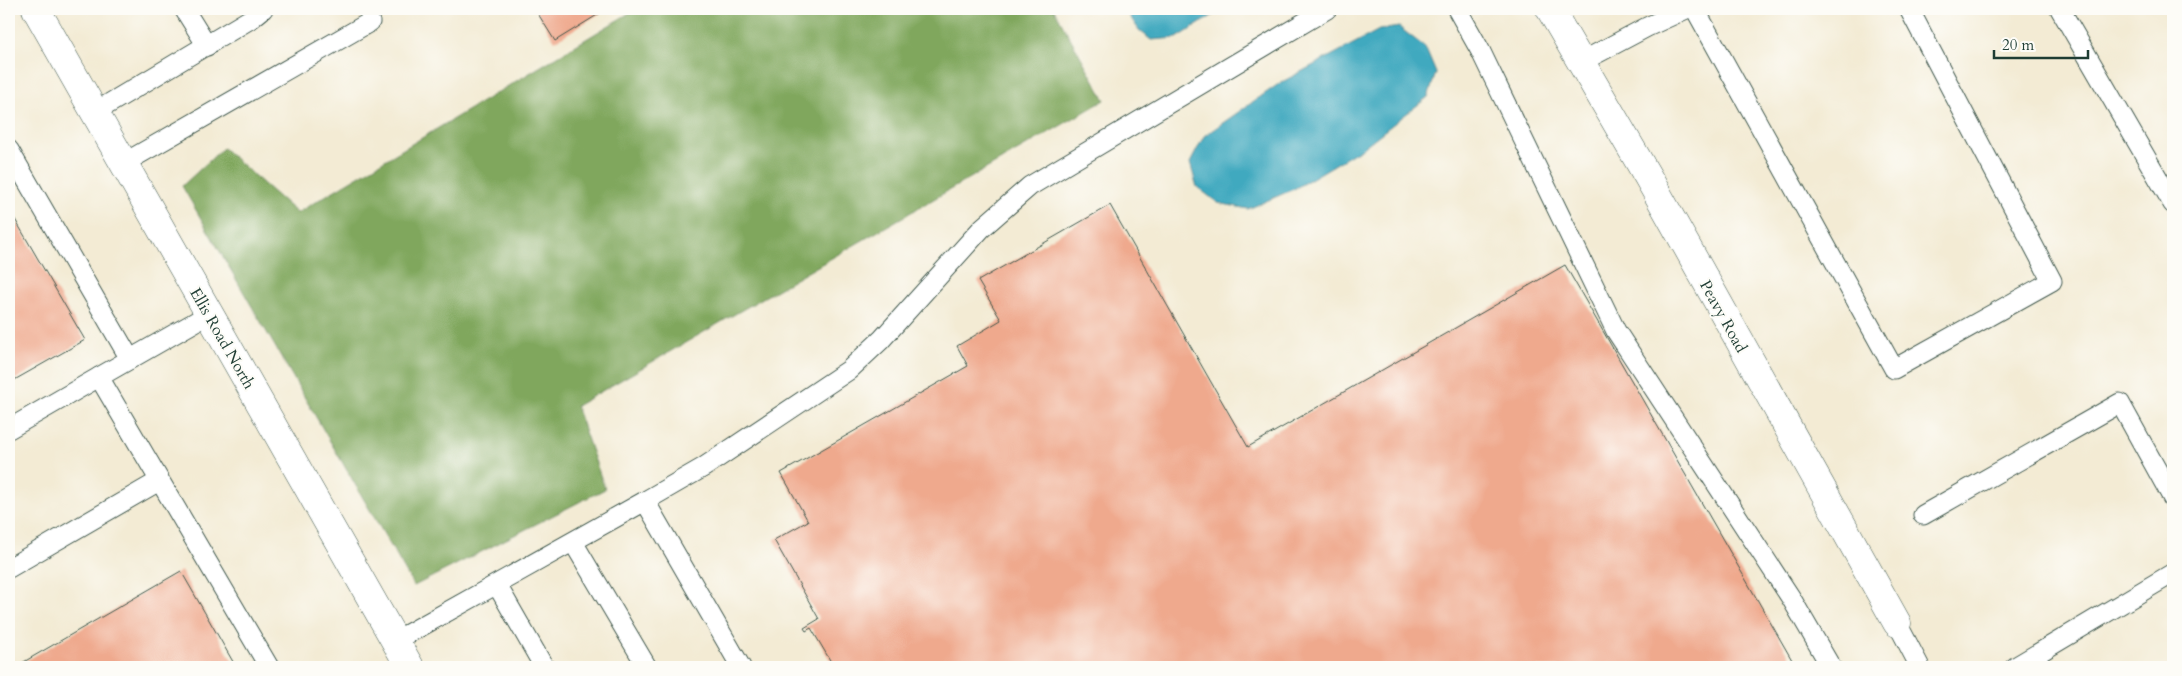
<svg xmlns="http://www.w3.org/2000/svg" width="2182" height="676" viewBox="0 0 2182 676" font-family="Cardo,serif">
<rect width="100%" height="100%" fill="#fdfcf7"/>
<filter id="ink" filterUnits="userSpaceOnUse"><feTurbulence type="fractalNoise" baseFrequency=".02" numOctaves="2"/><feDisplacementMap in="SourceGraphic" scale="10" xChannelSelector="R" yChannelSelector="G"/><feConvolveMatrix kernelMatrix="1 2 1 2 8 2 1 2 1" color-interpolation-filters="sRGB"/></filter>
<filter id="wash" filterUnits="userSpaceOnUse"><feTurbulence type="fractalNoise" baseFrequency=".0096" numOctaves="4" result="noise"/><feDisplacementMap in="SourceGraphic" scale="20" xChannelSelector="R" yChannelSelector="G"/><feGaussianBlur stdDeviation="1.12" result="paint"/><feColorMatrix in="noise" values="0 0 0 0 0 0 0 0 0 0 0 0 0 0 0 0 0 1.4 0 .05"/><feComposite in="paint" operator="in"/></filter>
<g filter="url(#wash)">
<rect width="100%" height="100%" fill="#f3ebd4"/>
<polygon fill="#80a75d" stroke="#507248" points="636,9 1054,9 1105,100 576,406 605,489 414,586 182,186 223,148 297,213"/>
<g fill="#3fa9bf" stroke="#2f737a">
<polygon points="1125,9 1223,9 1177,38 1151,40 1139,30"/>
<polygon points="1399,27 1425,47 1436,73 1428,97 1361,149 1294,189 1248,209 1218,203 1197,187 1190,163 1204,136 1280,83 1379,30"/>
</g>
<g id="blocks">
<g fill="#efa98d">
<polygon points="535,9 607,9 555,41"/>
<polygon points="1110,205 1248,447 1565,265 1796,667 834,667 811,628 806,631 804,628 819,619 774,540 808,521 781,473 968,366 957,346 1001,320 978,281"/>
<polygon points="9,209 85,340 9,383"/>
<polygon points="181,571 236,667 15,667"/>
</g>
</g>
</g>
<g filter="url(#ink)">
<use href="#blocks" fill-opacity="0" stroke="#3f574c" stroke-width="1"/>
<g fill="none" stroke-linecap="round" stroke-linejoin="round">
<defs>
<g id="service">
<polyline points="184,9 207,46"/>
<polyline points="1457,9 1480,50 1616,331 1791,598 1831,667"/>
<polyline points="1695,9 1894,369 2052,281 1909,9"/>
<polyline points="2060,9 2173,204"/>
<polyline points="1581,62 1647,27 1686,9"/>
<polyline points="95,112 252,18 263,9"/>
<polyline points="9,150 130,359"/>
<polyline points="124,163 370,22"/>
<polyline points="209,314 99,377 269,667"/>
<polyline points="9,429 99,377"/>
<polyline points="645,501 704,467 849,370 881,340 982,228 1030,186 1327,9"/>
<polyline points="1923,515 2120,403 2173,499"/>
<polyline points="573,542 647,667"/>
<polyline points="9,568 159,481"/>
<polyline points="497,585 544,667"/>
<polyline points="1897,623 1920,667"/>
<polyline points="395,641 645,501 741,667"/>
<polyline points="2015,667 2173,573"/>
</g>
<polyline id="minor" points="1550,9 1648,177 1897,623"/>
<polyline id="tertiary" points="36,9 410,667"/>
</defs>
<use href="#service" stroke="#3f574c" stroke-width="21"/>
<use href="#minor" stroke="#3f574c" stroke-width="29"/>
<use href="#tertiary" stroke="#3f574c" stroke-width="29"/>
<use href="#service" stroke="#fff" stroke-width="19"/>
<use href="#minor" stroke="#fff" stroke-width="28"/>
<use href="#tertiary" stroke="#fff" stroke-width="28"/>
</g>
</g>
<g text-anchor="middle" stroke-width="4" stroke-linejoin="round" paint-order="stroke">
<g font-size="16" fill="#1f3d34" stroke="#fdfcf7">
<text transform="translate(1724 316) rotate(61)" y="6">Peavy Road</text>
<text transform="translate(223 338) rotate(60)" y="6">Ellis Road North</text>
</g>
</g>
<rect width="2182" height="676" fill="none" stroke="#fdfcf7" stroke-width="30"/>
<path d="M1994 50v8h94v-8" fill="none" stroke="#1f3d34" stroke-width="2.5"/>
<text x="2002" y="50" font-size="15" fill="#1f3d34" stroke="#fdfcf7" stroke-width="4" paint-order="stroke">20 m</text>
</svg>
